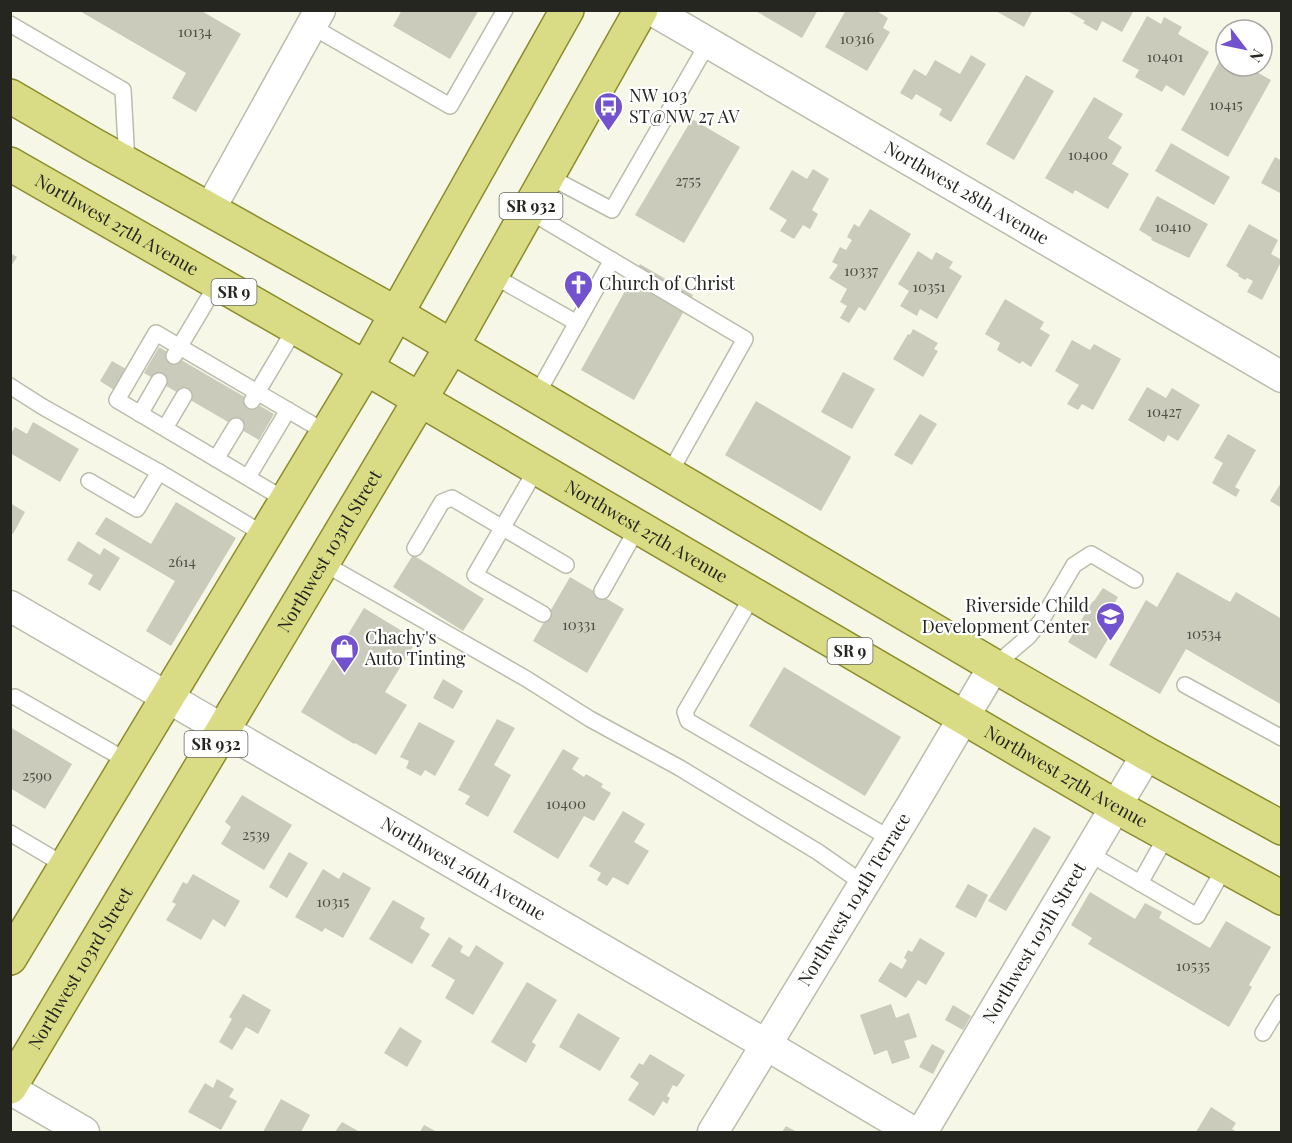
<svg xmlns="http://www.w3.org/2000/svg" width="1292" height="1143" viewBox="0 0 1292 1143" font-family="'Playfair Display',serif">
<rect width="100%" height="100%" fill="#f6f7e6"/>
<g fill="#cacbba">
<polygon points="78,10 200,10 241,34 196,112 172,98 186,73"/>
<polygon points="402,10 479,10 450,59 393,26"/>
<polygon points="754,10 818,10 802,38"/>
<polygon points="846,10 875,10 888,18 883,28 890,32 867,71 825,47"/>
<polygon points="994,10 1033,10 1024,27"/>
<polygon points="1066,10 1134,10 1122,32 1102,21 1097,31 1083,23 1085,21"/>
<polygon points="1147,16 1161,24 1164,17 1182,27 1178,34 1209,52 1184,96 1166,85 1162,92 1135,77 1139,70 1122,61"/>
<polygon points="1224,53 1226,55 1226,66 1246,66 1271,80 1228,157 1181,130"/>
<polygon points="971,55 986,64 951,122 939,115 942,109 916,94 912,100 900,93 914,69 926,76 935,60 960,74"/>
<polygon points="1026,75 1054,91 1014,160 986,144"/>
<polygon points="1094,97 1123,114 1108,138 1122,147 1112,164 1129,174 1108,209 1075,190 1073,194 1045,178"/>
<polygon points="692,119 740,147 684,243 635,215"/>
<polygon points="1171,143 1230,177 1214,205 1155,171"/>
<polygon points="1275,157 1282,161 1282,194 1261,183"/>
<polygon points="813,169 829,179 812,210 818,214 810,229 803,225 794,239 780,231 787,220 769,209 792,170 807,179"/>
<polygon points="1157,196 1208,224 1189,258 1151,240 1152,238 1139,230"/>
<polygon points="870,209 911,234 865,311 859,307 849,323 840,318 847,306 840,302 847,289 829,278 838,265 832,262 840,247 846,250 852,240 847,237 854,224 859,227"/>
<polygon points="1249,224 1278,240 1271,254 1282,260 1262,300 1247,292 1253,281 1247,278 1245,280 1238,276 1239,274 1226,266"/>
<polygon points="918,251 932,260 936,252 953,262 949,268 962,276 937,319 920,309 917,316 900,306 909,291 898,284"/>
<polygon points="10,253 17,257 10,268"/>
<polygon points="640,264 693,295 634,400 581,370"/>
<polygon points="1005,299 1044,322 1040,329 1050,335 1031,367 1022,361 1020,364 997,350 1000,343 985,334"/>
<polygon points="913,329 938,343 934,349 938,351 923,377 893,359 908,334 910,335"/>
<polygon points="1072,340 1090,350 1094,344 1121,359 1093,410 1082,404 1078,410 1067,404 1079,385 1055,371"/>
<polygon points="159,347 274,414 259,440 144,373"/>
<polygon points="112,361 126,369 114,390 100,381"/>
<polygon points="843,372 875,389 852,429 821,412"/>
<polygon points="1147,387 1166,398 1172,388 1200,405 1178,441 1168,435 1164,442 1128,420"/>
<polygon points="756,401 851,457 821,511 725,455"/>
<polygon points="920,414 937,424 912,465 894,455"/>
<polygon points="33,422 79,449 60,482 10,453 10,435 15,427 27,434"/>
<polygon points="1228,434 1256,450 1235,487 1240,490 1236,497 1212,483 1223,463 1214,458"/>
<polygon points="1282,481 1282,508 1270,501"/>
<polygon points="176,502 236,538 171,646 146,631 175,581 95,534 106,517 151,544"/>
<polygon points="10,503 25,512 13,534 10,532"/>
<polygon points="78,541 100,555 104,548 120,558 100,591 88,584 93,575 67,560"/>
<polygon points="413,555 484,599 463,631 393,587"/>
<polygon points="1177,572 1230,602 1236,592 1282,619 1282,705 1186,649 1160,694 1109,665 1146,600 1157,607"/>
<polygon points="570,577 624,609 587,673 533,641"/>
<polygon points="1103,588 1118,597 1110,611 1121,617 1096,659 1068,642 1093,601 1094,601"/>
<polygon points="364,608 417,640 385,692 407,705 376,755 355,743 354,744 301,712"/>
<polygon points="784,667 901,737 865,796 749,726"/>
<polygon points="443,679 463,691 453,709 433,698"/>
<polygon points="497,719 515,728 494,765 511,775 488,817 465,804 470,796 458,790"/>
<polygon points="419,722 455,741 435,776 425,770 421,776 406,768 409,761 400,757"/>
<polygon points="10,727 72,764 45,809 10,788"/>
<polygon points="563,749 579,758 572,769 584,777 586,774 603,784 601,787 611,793 594,821 584,816 558,859 513,832"/>
<polygon points="242,795 292,825 264,870 221,844 231,827 225,822"/>
<polygon points="623,811 645,824 634,842 649,851 628,885 613,877 607,886 597,880 601,873 589,866"/>
<polygon points="1034,827 1051,837 1006,911 988,901"/>
<polygon points="289,852 308,863 287,898 269,887"/>
<polygon points="323,869 339,879 343,872 371,888 343,938 325,928 322,932 295,917"/>
<polygon points="193,874 240,901 225,927 213,919 201,940 166,920 176,904 172,902 183,882 187,884"/>
<polygon points="968,884 988,895 976,918 955,907"/>
<polygon points="1090,892 1135,919 1145,903 1162,912 1159,918 1210,948 1226,921 1271,947 1249,985 1252,987 1229,1027 1088,944 1092,938 1071,925"/>
<polygon points="393,900 425,918 420,928 430,934 412,964 369,939"/>
<polygon points="449,937 463,946 460,952 469,957 476,945 504,963 473,1015 445,998 455,980 431,966"/>
<polygon points="920,938 945,953 926,985 918,980 906,998 878,981 890,962 902,969 907,960 904,958 908,950 912,952"/>
<polygon points="527,982 557,1000 532,1042 536,1045 526,1063 491,1042"/>
<polygon points="243,994 271,1010 258,1034 246,1027 232,1050 219,1042 232,1019 229,1017"/>
<polygon points="891,1004 896,1018 909,1013 917,1037 904,1041 910,1058 892,1064 887,1050 874,1055 860,1015"/>
<polygon points="953,1005 971,1016 963,1030 945,1020"/>
<polygon points="578,1013 620,1038 600,1071 559,1047"/>
<polygon points="400,1027 422,1041 407,1067 384,1053"/>
<polygon points="932,1044 945,1051 933,1074 919,1067"/>
<polygon points="650,1054 685,1075 677,1087 673,1085 667,1096 670,1098 667,1104 663,1101 654,1116 628,1100 639,1083 630,1077 639,1063 643,1065"/>
<polygon points="217,1079 234,1089 229,1097 237,1101 221,1130 188,1112 205,1083 213,1088"/>
<polygon points="281,1099 310,1115 301,1132 263,1132"/>
<polygon points="1211,1107 1236,1123 1232,1129 1237,1132 1196,1132"/>
<polygon points="342,1122 360,1132 335,1132"/>
<polygon points="424,1125 437,1132 420,1132"/>
<polygon points="786,1126 797,1132 782,1132"/>
</g>
<g fill="none" stroke-linecap="round" stroke-linejoin="round">
<defs>
<g id="service">
<polyline points="10,24 123,90 127,163"/>
<polyline points="311,26 450,106 505,10"/>
<polyline points="548,176 612,210 708,43"/>
<polyline points="529,211 745,339 669,474"/>
<polyline points="492,275 577,323"/>
<polyline points="174,356 218,282"/>
<polyline points="10,386 43,407 159,472"/>
<polyline points="536,396 612,260"/>
<polyline points="252,401 296,327"/>
<polyline points="140,414 159,381"/>
<polyline points="165,428 184,396"/>
<polyline points="216,459 236,426"/>
<polyline points="537,468 475,575 543,614"/>
<polyline points="248,477 288,410"/>
<polyline points="89,481 137,509 159,472 265,535"/>
<polyline points="287,501 117,400 156,333 327,433"/>
<polyline points="415,548 442,502 452,498 566,565"/>
<polyline points="323,563 525,678 590,719 680,768 818,852 864,884"/>
<polyline points="602,591 638,527"/>
<polyline points="753,595 685,712 688,721 891,839"/>
<polyline points="994,666 1028,637 1041,621 1074,565 1091,554 1135,580"/>
<polyline points="1185,685 1282,738"/>
<polyline points="15,697 129,762"/>
<polyline points="10,833 66,866"/>
<polyline points="1088,853 1197,916 1225,867"/>
<polyline points="1140,883 1167,835"/>
<polyline points="1263,1033 1282,1002"/>
</g>
<g id="minor">
<path id="s1" d="M652 10 1282 377"/>
<polyline points="210,209 320,10"/>
<path id="s2" d="M10 606 765 1044 913 1132"/>
<polyline points="10,1089 84,1132"/>
<path id="s3" d="M713 1132 912 805 994 666"/>
<path id="s4" d="M922 1132 1147 754"/>
</g>
<g id="primary">
<polyline points="10,96 92,144 397,314 994,666 1147,754 1282,828"/>
<path id="s5" d="M10 164 366 368 1115 806 1282 898"/>
<polyline points="10,958 366,368 567,10"/>
<path id="s6" d="M10 1087 452 346 641 10"/>
</g>
</defs>
<use href="#service" stroke="#bbbdac" stroke-width="18"/>
<use href="#minor" stroke="#bbbdac" stroke-width="33"/>
<use href="#primary" stroke="#8b8d2d" stroke-width="36"/>
<use href="#service" stroke="#fff" stroke-width="15"/>
<use href="#minor" stroke="#fff" stroke-width="30"/>
<use href="#primary" stroke="#dadc85" stroke-width="33"/>
</g>
<defs>
<symbol id="bus-pin" viewBox="-11 -11 22 30"><path d="M0 17L-7.5 6A9.5 9.5 0 1 1 7.5 6Z" fill="#7353cd" stroke="#fff"/><path d="M-5-6H5V4H4V6H2V4H-2V6H-4V4H-5ZM-3.5-4V0h7V-4ZM-3.5 1.2v1.5H-2V1.2ZM2 1.2v1.5H3.5V1.2Z" fill="#fff"/></symbol>
<symbol id="church-pin" viewBox="-11 -11 22 30"><path d="M0 17L-7.5 6A9.5 9.5 0 1 1 7.5 6Z" fill="#7353cd" stroke="#fff"/><path d="M-1.2-6h2.4v3.5h3.3v2.4h-3.3V6h-2.4V-.1h-3.3v-2.4h3.3Z" fill="#fff"/></symbol>
<symbol id="school-pin" viewBox="-11 -11 22 30"><path d="M0 17L-7.5 6A9.5 9.5 0 1 1 7.5 6Z" fill="#7353cd" stroke="#fff"/><path d="M0-5L7-2L0 1L-7-2ZM-4 1L0 2.5L4 1V4Q0 6-4 4Z" fill="#fff"/></symbol>
<symbol id="shop-pin" viewBox="-11 -11 22 30"><path d="M0 17L-7.5 6A9.5 9.5 0 1 1 7.5 6Z" fill="#7353cd" stroke="#fff"/><path d="M-5-2.5h2.3a2.7 3.5 0 0 1 5.4 0H5L5.5 6h-11ZM-1.5-2.5h3a1.5 2.3 0 0 0-3 0Z" fill="#fff"/></symbol>
</defs>
<g fill-rule="evenodd">
<use href="#bus-pin" x="592" y="90" width="33" height="45"/>
<use href="#church-pin" x="562" y="268" width="33" height="45"/>
<use href="#school-pin" x="1094" y="600" width="33" height="45"/>
<use href="#shop-pin" x="328" y="632" width="33" height="45"/>
</g>
<g text-anchor="middle" stroke-width="4.5" stroke-linejoin="round" paint-order="stroke">
<g font-size="15" fill="#4e4f46">
<text x="195" y="37">10134</text>
<text x="857" y="44">10316</text>
<text x="1165" y="62">10401</text>
<text x="1226" y="110">10415</text>
<text x="1088" y="160">10400</text>
<text x="688" y="186">2755</text>
<text x="1173" y="232">10410</text>
<text x="861" y="276">10337</text>
<text x="929" y="292">10351</text>
<text x="1164" y="417">10427</text>
<text x="182" y="567">2614</text>
<text x="579" y="630">10331</text>
<text x="1204" y="639">10534</text>
<text x="37" y="781">2590</text>
<text x="566" y="809">10400</text>
<text x="256" y="840">2539</text>
<text x="333" y="907">10315</text>
<text x="1193" y="971">10535</text>
</g>
<g fill="#fff" stroke="#666762" stroke-width="1.5">
<rect x="499.5" y="193" width="63" height="26" rx="4.5"/>
<rect x="211.5" y="279" width="45" height="26" rx="4.5"/>
<rect x="827.5" y="638" width="45" height="26" rx="4.5"/>
<rect x="184.5" y="731" width="63" height="26" rx="4.5"/>
</g>
<g font-size="16" font-weight="bold" fill="#25261f">
<text x="531" y="212">SR 932</text>
<text x="234" y="298">SR 9</text>
<text x="850" y="657">SR 9</text>
<text x="216" y="750">SR 932</text>
</g>
<g font-size="18" fill="#25261f" stroke="#fff" text-anchor="start">
<text x="629" y="102">NW 103<tspan x="629" dy="21">ST@NW 27 AV</tspan></text>
<text x="599" y="290">Church of Christ</text>
<text x="1089" y="612" text-anchor="end">Riverside Child<tspan x="1089" dy="21">Development Center</tspan></text>
<text x="365" y="644">Chachy's<tspan x="365" dy="21">Auto Tinting</tspan></text>
</g>
<g font-size="18" fill="#25261f" stroke="#fff">
<text dy="6" stroke="none"><textPath href="#s1" startOffset="364">Northwest 28th Avenue</textPath></text>
<text dy="6" stroke="none"><textPath href="#s5" startOffset="123">Northwest 27th Avenue</textPath></text>
<text dy="6" stroke="none"><textPath href="#s5" startOffset="735">Northwest 27th Avenue</textPath></text>
<text dy="6" stroke="none"><textPath href="#s6" startOffset="624">Northwest 103rd Street</textPath></text>
<text dy="6" stroke="none"><textPath href="#s5" startOffset="1221">Northwest 27th Avenue</textPath></text>
<text dy="6" stroke="none"><textPath href="#s2" startOffset="524">Northwest 26th Avenue</textPath></text>
<text dy="6" stroke="none"><textPath href="#s3" startOffset="272">Northwest 104th Terrace</textPath></text>
<text dy="6" stroke="none"><textPath href="#s4" startOffset="220">Northwest 105th Street</textPath></text>
<text dy="6" stroke="none"><textPath href="#s6" startOffset="138">Northwest 103rd Street</textPath></text>
</g>
</g>
<rect width="1292" height="1143" fill="none" stroke="#25261f" stroke-width="24"/>
<g transform="translate(1244 48) rotate(122)"><circle r="28" fill="#ffffff" stroke="#a8a8a5" stroke-width="1.5"/>
<path d="M0-4.5L10 22L0 15L-10 22Z" fill="#7353cd"/>
<text y="-9" font-size="16" font-weight="bold" text-anchor="middle" fill="#25261f">N</text>
</g>
</svg>
